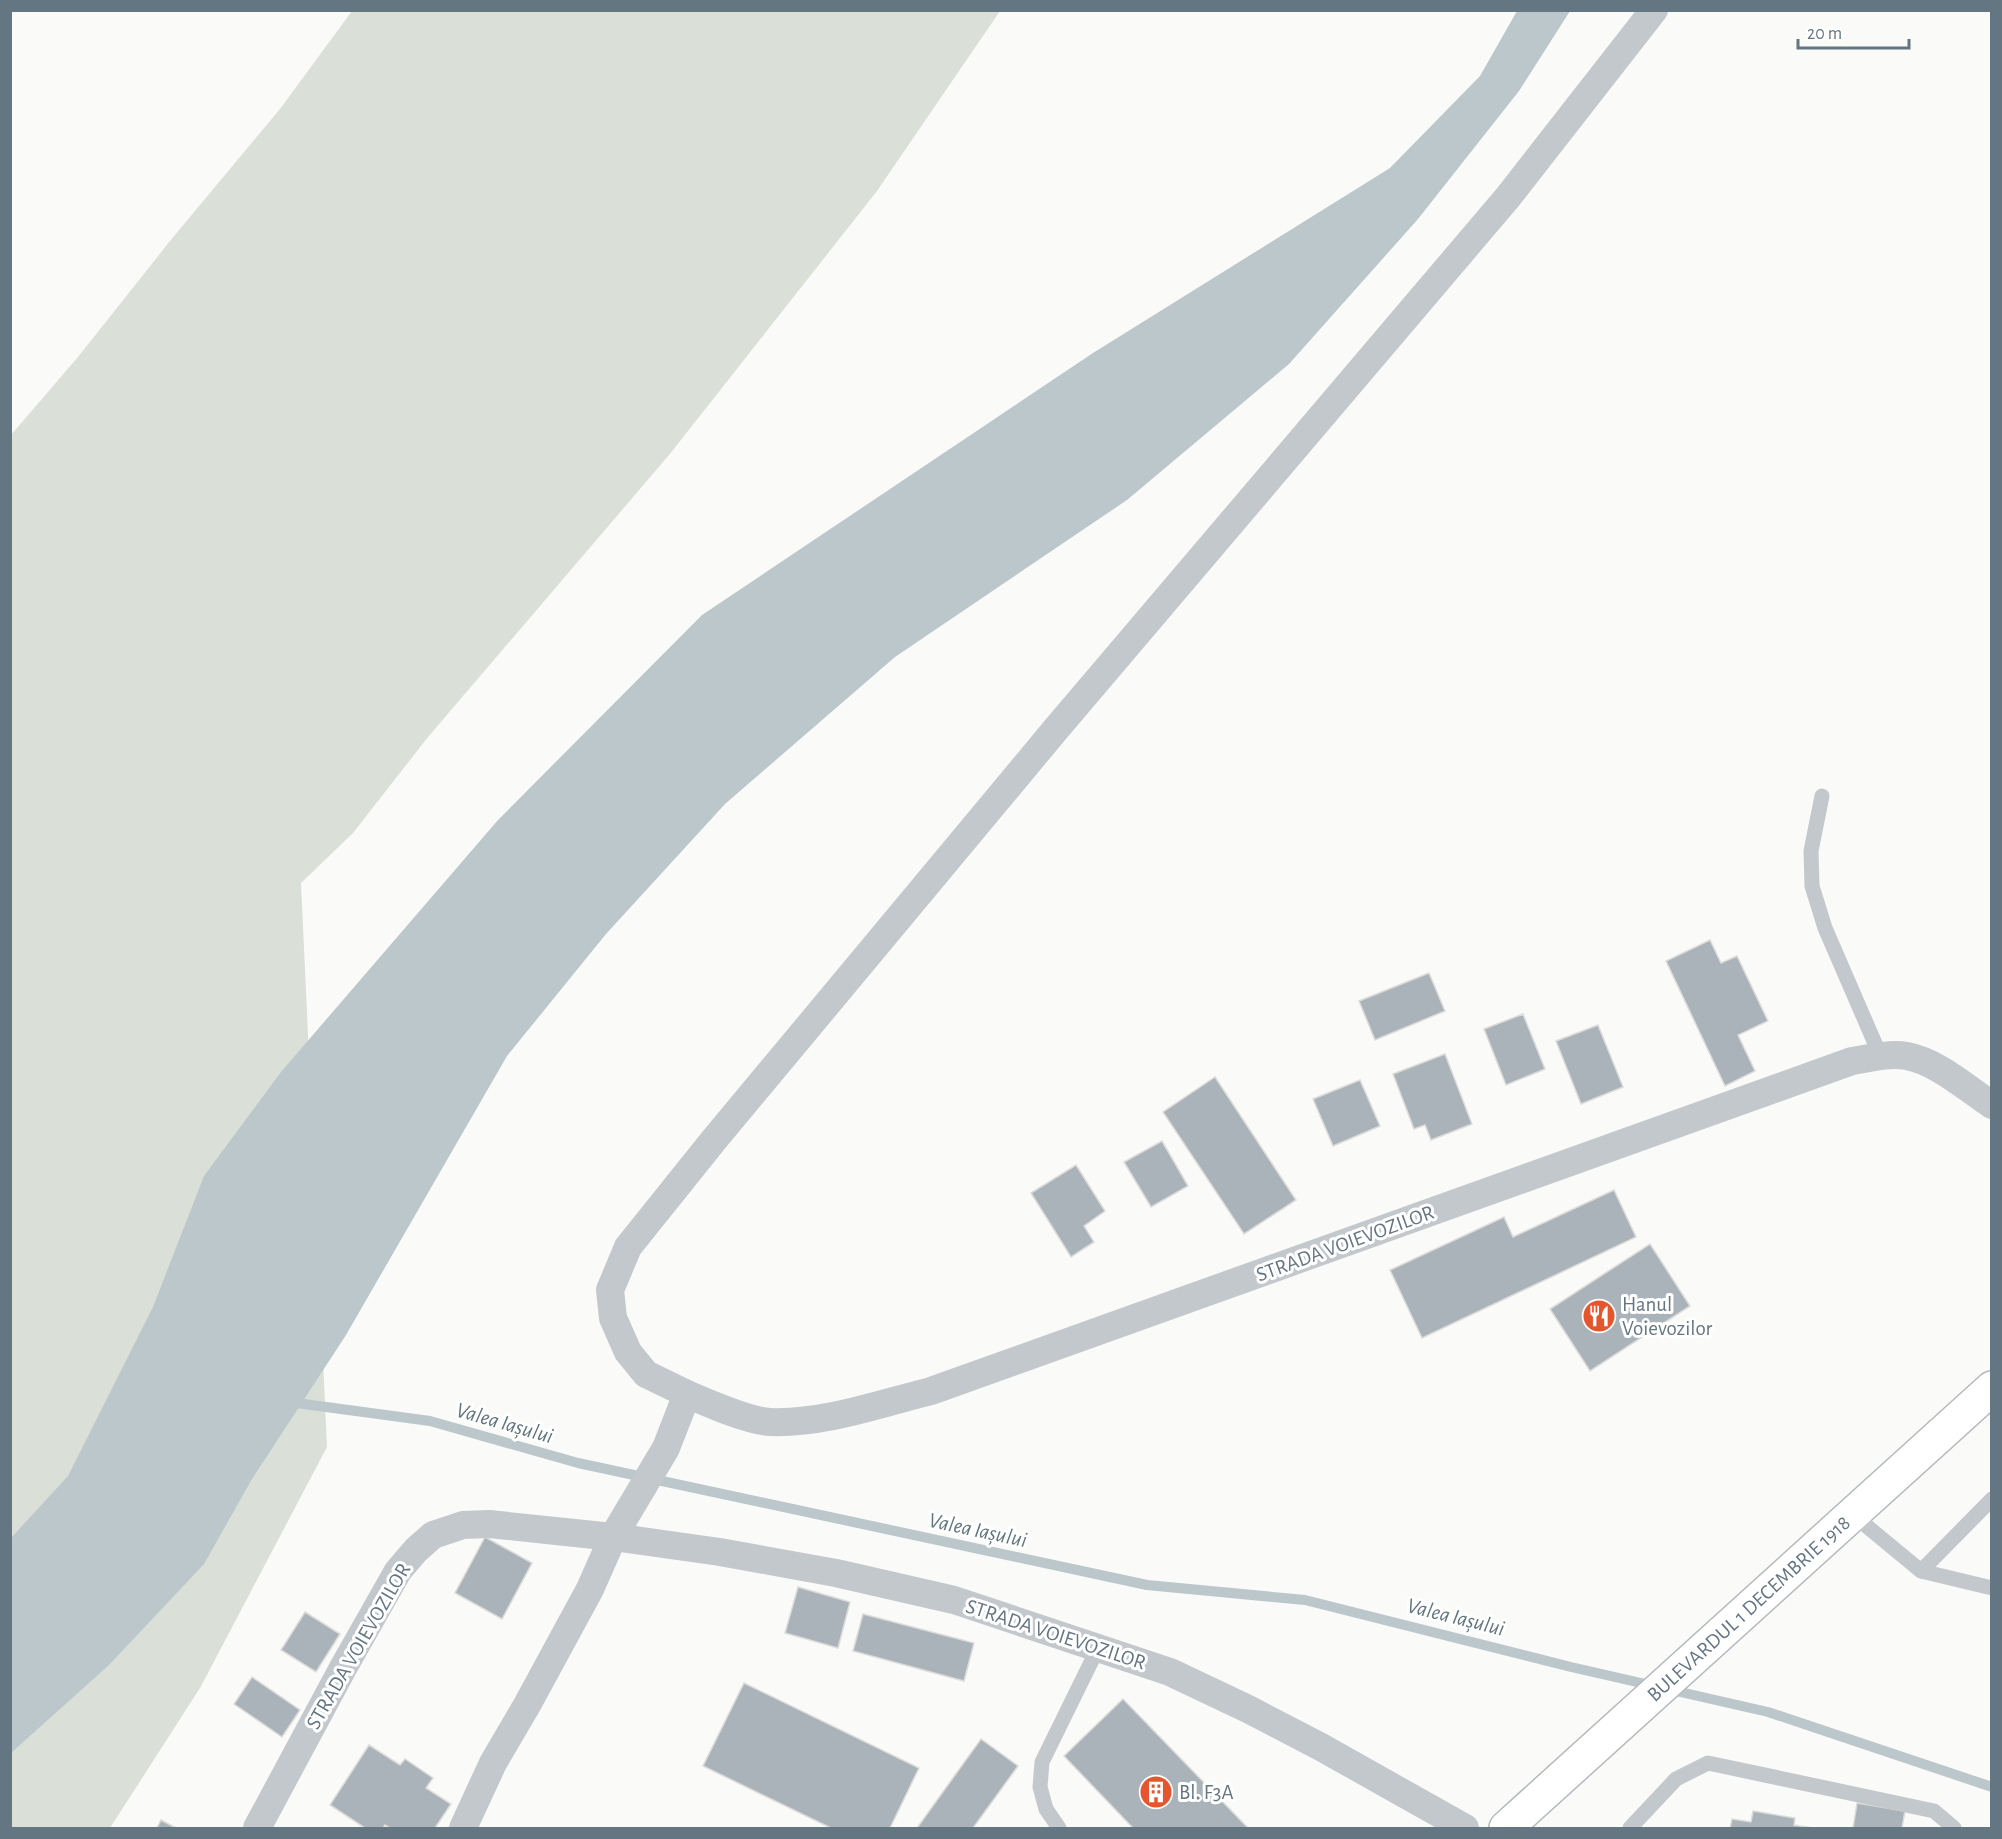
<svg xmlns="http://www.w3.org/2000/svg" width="2002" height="1839" viewBox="0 0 2002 1839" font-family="'Alegreya Sans',sans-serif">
<rect width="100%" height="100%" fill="#fafaf8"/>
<polygon fill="#dadfd7" points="352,11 1000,11 877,191 669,455 428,737 353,833 301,883 327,1447 200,1688 110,1828 11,1828 11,435 78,357 170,241 280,109"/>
<polygon fill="#bbc7cb" points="1517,11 1570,11 1519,91 1418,219 1289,364 1127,500 895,657 725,804 606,934 507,1056 346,1335 252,1479 204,1564 109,1665 11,1753 11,1538 68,1476 153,1307 204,1176 281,1072 498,820 702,615 1093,353 1390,168 1480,76"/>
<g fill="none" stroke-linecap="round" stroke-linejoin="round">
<polyline stroke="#bbc7cb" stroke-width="10" points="289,1402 430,1421 578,1463 1147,1585 1305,1600 1571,1667 1768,1712 1992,1787"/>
</g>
<g fill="#aab3b9" stroke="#dcdcda" stroke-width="1.5">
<polygon points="1710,940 1721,963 1737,956 1768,1021 1738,1035 1755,1071 1725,1086 1666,961"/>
<polygon points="1429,973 1445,1011 1375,1040 1359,1001"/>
<polygon points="1523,1014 1545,1069 1506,1085 1484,1029"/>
<polygon points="1598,1025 1623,1087 1581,1104 1556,1041"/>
<polygon points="1445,1054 1472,1124 1431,1140 1425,1125 1414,1129 1393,1074"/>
<polygon points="1215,1077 1296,1200 1244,1234 1163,1112"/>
<polygon points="1360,1080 1380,1126 1333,1146 1313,1099"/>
<polygon points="1162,1141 1188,1186 1151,1207 1124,1162"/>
<polygon points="1076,1165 1105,1211 1084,1226 1094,1242 1071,1257 1031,1193"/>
<polygon points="1614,1190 1636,1237 1422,1338 1390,1270 1504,1217 1513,1237"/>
<polygon points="1650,1244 1690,1306 1590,1371 1550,1309"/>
<polygon points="485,1537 532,1563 502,1619 455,1593"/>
<polygon points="798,1587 850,1602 838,1648 785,1633"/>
<polygon points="305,1612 340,1634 316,1672 281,1650"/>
<polygon points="863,1614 974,1643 964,1681 853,1651"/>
<polygon points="252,1677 300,1710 282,1737 234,1704"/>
<polygon points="744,1683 919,1768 890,1828 831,1828 703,1766"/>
<polygon points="1123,1699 1248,1828 1133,1828 1064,1756"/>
<polygon points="981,1739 1018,1766 973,1828 917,1828"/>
<polygon points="369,1745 400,1765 405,1759 433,1778 426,1788 451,1804 435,1828 390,1828 385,1825 383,1828 365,1828 330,1805"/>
<polygon points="1857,1803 1905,1811 1902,1828 1853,1828"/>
<polygon points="1753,1811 1795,1818 1794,1825 1813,1828 1730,1828 1732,1819 1751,1822"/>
<polygon points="161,1820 176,1828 157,1828"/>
</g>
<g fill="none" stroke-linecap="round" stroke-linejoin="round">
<defs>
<g id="primary">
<path id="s1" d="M1506 1828 1992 1388"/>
</g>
</defs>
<use href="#primary" stroke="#b5babe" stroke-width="36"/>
<g stroke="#c3c8cc" stroke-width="15">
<polyline points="1822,796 1811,851 1812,886 1825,928 1880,1055"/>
<polyline points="1992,1499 1921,1571 1992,1588"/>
<polyline points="1852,1514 1921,1571"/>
<polyline points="1059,1828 1046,1809 1040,1787 1042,1762 1098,1648"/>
<polyline points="1630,1828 1676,1779 1708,1763 1934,1811 1954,1828"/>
</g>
<g stroke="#c3c8cc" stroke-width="28">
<path d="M687 1394C708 1403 748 1421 770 1422 824 1424 879 1404 931 1391L1852 1061C1870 1058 1889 1053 1907 1056 1938 1062 1966 1088 1992 1105"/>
<polyline points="257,1828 343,1668 398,1571 416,1550 433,1535 463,1525 489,1524 613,1537 720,1552 836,1573 954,1600 1170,1672 1248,1709 1321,1747 1465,1828"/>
<polyline points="463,1828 493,1763 527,1705 590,1589 613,1537 666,1448 687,1394 646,1374 628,1352 613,1318 610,1290 628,1247 713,1141 1056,729 1508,197 1654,10"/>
</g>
<use href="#primary" stroke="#fff" stroke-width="33"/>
</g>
<defs>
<symbol id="restaurant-disc" viewBox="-11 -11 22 22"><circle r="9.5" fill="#e4572e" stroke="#fff"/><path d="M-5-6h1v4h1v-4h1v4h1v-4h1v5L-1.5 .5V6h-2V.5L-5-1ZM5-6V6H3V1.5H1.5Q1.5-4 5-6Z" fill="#fff"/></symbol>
<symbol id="building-disc" viewBox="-11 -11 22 22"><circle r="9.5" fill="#e4572e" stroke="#fff"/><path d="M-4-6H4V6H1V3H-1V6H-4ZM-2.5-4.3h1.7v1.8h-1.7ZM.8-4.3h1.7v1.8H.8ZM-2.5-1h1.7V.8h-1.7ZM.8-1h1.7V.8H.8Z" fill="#fff"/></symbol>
</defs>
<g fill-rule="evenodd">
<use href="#restaurant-disc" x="1580" y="1297" width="38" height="38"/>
<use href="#building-disc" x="1137" y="1773" width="38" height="38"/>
</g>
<g text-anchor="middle" stroke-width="6" stroke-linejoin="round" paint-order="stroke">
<g font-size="21" fill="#657683" stroke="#fff">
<text transform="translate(1345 1243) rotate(-20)" y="7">STRADA VOIEVOZILOR</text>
<text dy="7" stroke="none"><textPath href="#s1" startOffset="327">BULEVARDUL 1 DECEMBRIE 1918</textPath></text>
<text transform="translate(1056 1634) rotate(18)" y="7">STRADA VOIEVOZILOR</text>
<text transform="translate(358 1646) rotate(-60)" y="7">STRADA VOIEVOZILOR</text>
</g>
<g font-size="21" fill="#657683" stroke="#fff" text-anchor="start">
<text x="1622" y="1311">Hanul<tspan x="1622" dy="24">Voievozilor</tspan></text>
<text x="1179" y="1799">Bl. F3A</text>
</g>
<g font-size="22" font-style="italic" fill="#60757c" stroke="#fff">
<text transform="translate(505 1422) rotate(16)" y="8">Valea Iașului</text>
<text transform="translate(978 1529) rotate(12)" y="8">Valea Iașului</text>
<text transform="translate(1456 1616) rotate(14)" y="8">Valea Iașului</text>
</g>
</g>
<rect width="2002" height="1839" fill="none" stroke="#657683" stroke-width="24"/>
<path d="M1798 39v9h111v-9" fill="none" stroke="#657683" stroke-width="3"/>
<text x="1807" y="39" font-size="18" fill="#657683" stroke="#ffffff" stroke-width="4.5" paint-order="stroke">20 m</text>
</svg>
